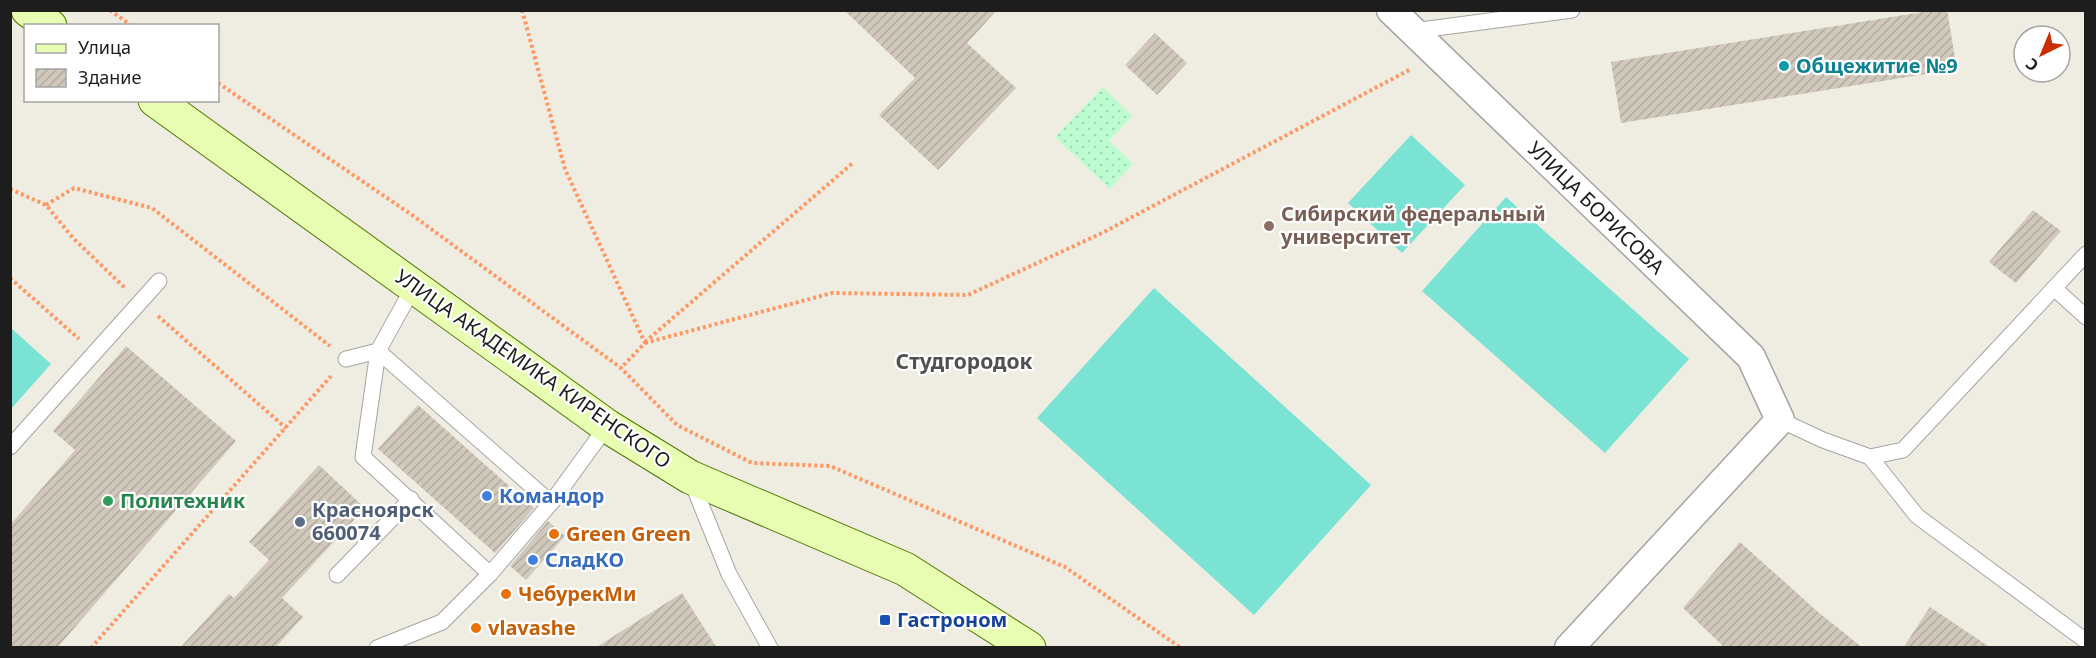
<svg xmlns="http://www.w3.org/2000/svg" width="2096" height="658" viewBox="0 0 2096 658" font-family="'Noto Sans',sans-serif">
<defs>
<pattern id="park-dots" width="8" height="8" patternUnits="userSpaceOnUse" patternTransform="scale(1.5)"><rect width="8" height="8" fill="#bcfcd0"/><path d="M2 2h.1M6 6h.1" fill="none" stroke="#a1d8b2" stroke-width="1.8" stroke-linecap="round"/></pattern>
<pattern id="building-hatch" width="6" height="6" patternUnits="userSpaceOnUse" patternTransform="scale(1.5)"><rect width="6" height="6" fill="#cfc8bb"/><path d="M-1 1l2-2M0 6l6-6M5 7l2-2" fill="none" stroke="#b1aba0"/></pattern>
</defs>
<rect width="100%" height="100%" fill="#efede2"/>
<polygon fill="url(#park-dots)" points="1103,87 1132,116 1109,141 1133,164 1110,189 1055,137"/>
<g fill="#7be3d3">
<polygon points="1411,135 1465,185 1402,253 1348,203"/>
<polygon points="1506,197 1689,359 1605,453 1422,291"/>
<polygon points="1154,288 1371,485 1254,615 1037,418"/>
<polygon points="11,328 51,364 11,409"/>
</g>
<g fill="url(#building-hatch)">
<polygon points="844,10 997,10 967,43 1016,88 938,170 879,115 915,78"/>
<polygon points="1935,10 1947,10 1957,69 1621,123 1611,62"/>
<polygon points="1155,33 1187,63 1157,95 1125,65"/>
<polygon points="2033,210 2061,231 2016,283 1989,262"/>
<polygon points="126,346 236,441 57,648 10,648 10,525 75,450 53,431"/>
<polygon points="418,405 534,508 495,553 378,449"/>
<polygon points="319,465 365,508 282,598 303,617 275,648 180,648 229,594 234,598 269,560 249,542"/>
<polygon points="548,521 565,536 526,580 510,566"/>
<polygon points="1740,542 1818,612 1863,648 1725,648 1683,608"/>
<polygon points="682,593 717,648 595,648"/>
<polygon points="1930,607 1991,648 1903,648"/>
</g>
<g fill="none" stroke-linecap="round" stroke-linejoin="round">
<defs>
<g id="service">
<polyline points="1413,31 1572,10"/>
<polyline points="414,286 378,351 363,457 490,574"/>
<polyline points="2054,288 2086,317"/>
<polyline points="378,351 551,503"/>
<polyline points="346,359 378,351"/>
<polyline points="1780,420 1823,440 1870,457 1903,450 2086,254"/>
<polyline points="10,447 159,281"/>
<polyline points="1870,457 1917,516 2086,641"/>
<polyline points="691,480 729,574 770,648"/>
<polyline points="337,575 411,499"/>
<polyline points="377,648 442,622 490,574 551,503 607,426"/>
</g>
<polyline id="minor" points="1391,10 1751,357 1780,420 1569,648"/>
<g id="secondary">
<polyline points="28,10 50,26"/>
<polyline points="155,100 607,426 690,477 905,569 1029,648"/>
</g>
</defs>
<use href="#service" stroke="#a4a4a4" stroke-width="17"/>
<use href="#minor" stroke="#a4a4a4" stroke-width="31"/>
<use href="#secondary" stroke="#4f7800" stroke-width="35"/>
<g stroke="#ff9763" stroke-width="4" stroke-dasharray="3 3" stroke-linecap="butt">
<polyline points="110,10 132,26"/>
<polyline points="522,10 565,169 645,343 621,368"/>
<polyline points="218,83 412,215 621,368 677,425 752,463 830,466 1065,567 1181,648"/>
<polyline points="10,189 46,205 73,238 125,288"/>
<polyline points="46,205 74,188 152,208 330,346"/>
<polyline points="10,278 79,339"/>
<polyline points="158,316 286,428"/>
<polyline points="645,342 854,162"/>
<polyline points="645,343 832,293 968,295 1102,233 1411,69"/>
<polyline points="91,648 331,376"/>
</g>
<use href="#service" stroke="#fff" stroke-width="15"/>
<use href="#minor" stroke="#fff" stroke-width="28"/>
<use href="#secondary" stroke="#e8fdb2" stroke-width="33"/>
</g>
<circle fill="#0f9aa8" stroke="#fff" stroke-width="2" cx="1784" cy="66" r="6"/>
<circle fill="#8d6e63" stroke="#fff" stroke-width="2" cx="1269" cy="226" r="6"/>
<g fill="#3f7fe0" stroke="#fff" stroke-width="2">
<circle cx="487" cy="496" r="6"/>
<circle cx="533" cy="560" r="6"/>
</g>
<circle fill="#2e9e5b" stroke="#fff" stroke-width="2" cx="108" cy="501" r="6"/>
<circle fill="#5c6f8a" stroke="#fff" stroke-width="2" cx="300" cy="522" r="6"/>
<g fill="#e8710a" stroke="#fff" stroke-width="2">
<circle cx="554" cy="534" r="6"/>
<circle cx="506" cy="594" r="6"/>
<circle cx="476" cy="628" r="6"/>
</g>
<rect fill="#1a4fb4" stroke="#fff" stroke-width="2" x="879" y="614" width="12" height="12" rx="3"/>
<g text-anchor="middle" stroke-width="4.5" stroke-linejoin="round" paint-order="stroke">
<g font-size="20" font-weight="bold" fill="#0d838f" stroke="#fff" text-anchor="start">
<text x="1796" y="73">Общежитие №9</text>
</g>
<g font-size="20" fill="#1d1d1d" stroke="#fff">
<text transform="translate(1596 208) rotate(44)" y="7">УЛИЦА БОРИСОВА</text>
<text transform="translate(533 369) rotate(35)" y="7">УЛИЦА АКАДЕМИКА КИРЕНСКОГО</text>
</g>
<g font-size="20" font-weight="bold" fill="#785e54" stroke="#fff" text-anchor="start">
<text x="1281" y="221">Сибирский федеральный<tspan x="1281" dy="23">университет</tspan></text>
</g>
<g font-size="20" font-weight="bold" fill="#366cbe" stroke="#fff" text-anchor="start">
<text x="499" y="503">Командор</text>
<text x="545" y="567">СладКО</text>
</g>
<g font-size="20" font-weight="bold" fill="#27864d" stroke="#fff" text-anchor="start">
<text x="120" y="508">Политехник</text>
</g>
<g font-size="20" font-weight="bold" fill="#4e5e75" stroke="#fff" text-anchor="start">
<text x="312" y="517">Красноярск<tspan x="312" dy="23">660074</tspan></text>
</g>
<g font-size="20" font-weight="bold" fill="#c56008" stroke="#fff" text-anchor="start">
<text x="566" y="541">Green Green</text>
<text x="518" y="601">ЧебурекМи</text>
<text x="488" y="635">vlavashe</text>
</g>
<g font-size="20" font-weight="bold" fill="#164399" stroke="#fff" text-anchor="start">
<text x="897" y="627">Гастроном</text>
</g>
<g font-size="21" font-weight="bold" fill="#505050" stroke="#fff">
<text x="964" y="369">Студгородок</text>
</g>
</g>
<rect width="2096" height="658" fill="none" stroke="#1d1d1d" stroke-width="24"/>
<rect x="24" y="24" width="195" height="78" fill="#ffffff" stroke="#a5a5a5" stroke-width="1.5"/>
<rect x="36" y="44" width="30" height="9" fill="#e8fdb2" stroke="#a5a5a5" stroke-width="1.5"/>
<text x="78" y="54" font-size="18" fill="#1d1d1d">Улица</text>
<rect x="36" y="69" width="30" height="18" fill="url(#building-hatch)" stroke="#a5a5a5" stroke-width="1.5"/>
<text x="78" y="84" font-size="18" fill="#1d1d1d">Здание</text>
<g transform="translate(2042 54) rotate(223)"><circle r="28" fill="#ffffff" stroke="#a5a5a5" stroke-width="1.5"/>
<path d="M0-4.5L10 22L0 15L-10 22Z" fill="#ca2e00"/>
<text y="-9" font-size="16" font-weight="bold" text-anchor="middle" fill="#1d1d1d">С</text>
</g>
</svg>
